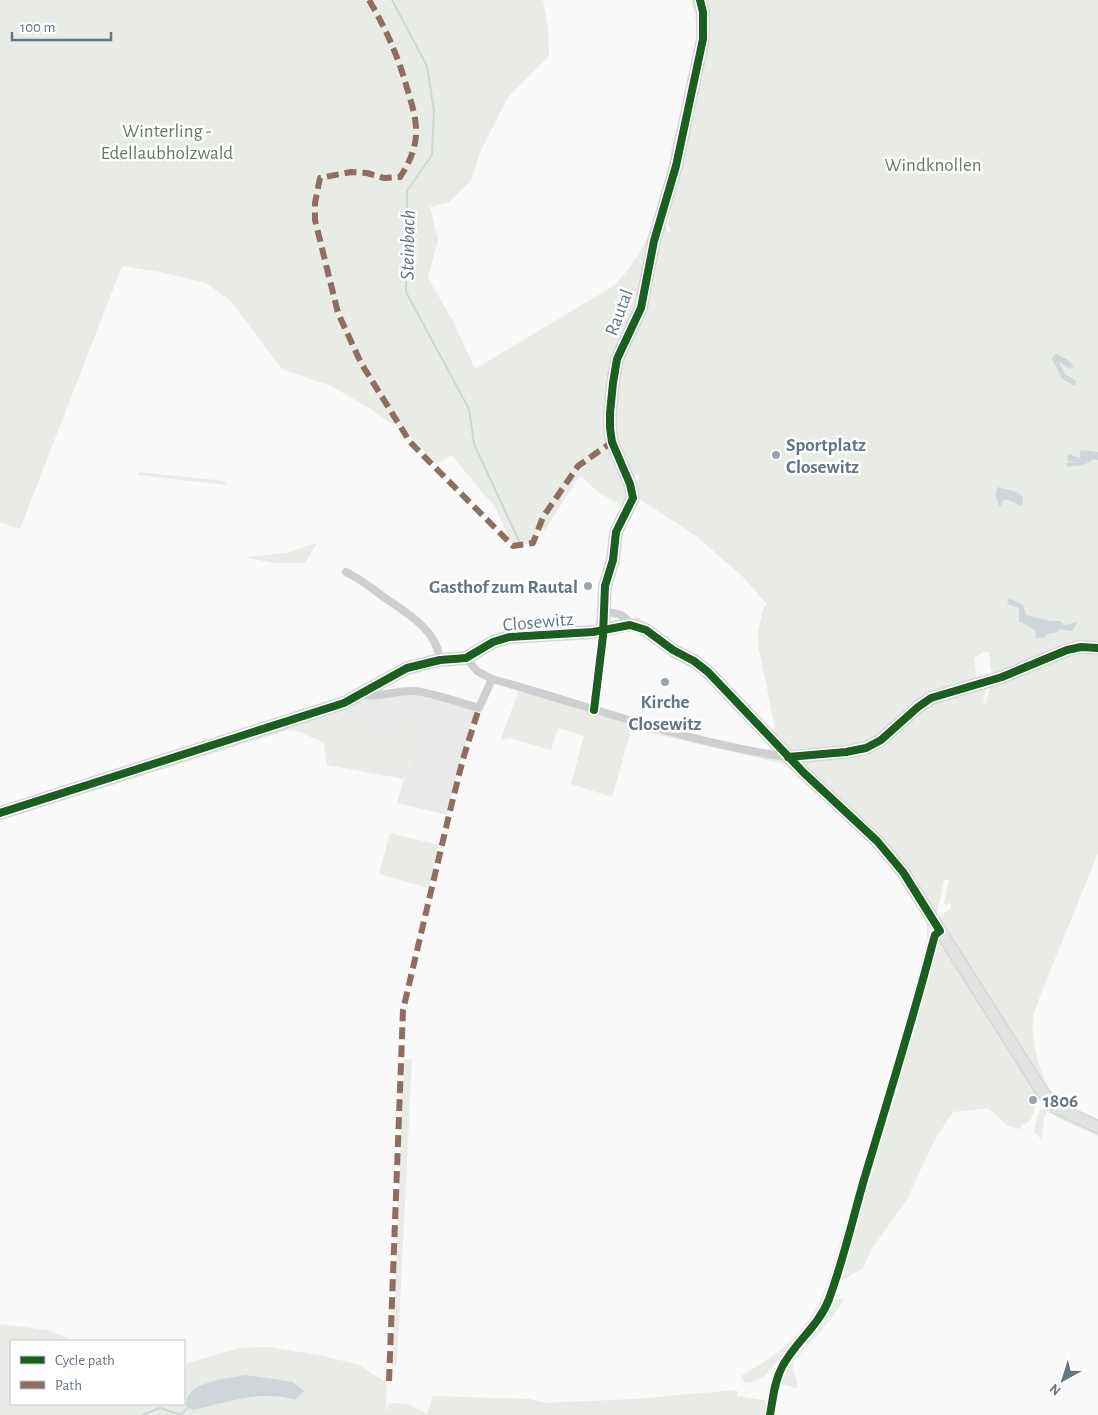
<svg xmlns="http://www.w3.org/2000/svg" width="1098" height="1415" viewBox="0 0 1098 1415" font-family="'Alegreya Sans',sans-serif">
<rect width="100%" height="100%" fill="#f9f9f9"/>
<polygon fill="#e8e9e9" points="415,694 476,710 461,759 447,815 397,803 420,729 389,744 379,742 351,723 345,705 388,695"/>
<g fill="#e8ebe6" fill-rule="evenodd">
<path d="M0 0H543L548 28 549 56 508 97 481 150 471 181 449 202 430 207 438 240 428 278 453 321 475 369 615 285 627 271 640 252 651 230 666 182 672 146 695 52C699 33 697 18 690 0H695L699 13 700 38 636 315 607 412 630 497 626 508 598 492 580 475 545 530 539 527 533 543 513 546 494 505 481 491 452 455 436 464 412 439 405 429 389 422 369 408 331 386 282 369 231 301 206 283 160 272 122 266 20 529 0 522Z"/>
<path d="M703 0H1098V645L995 677 991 670 989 652H983L974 658 977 682 946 691 886 733 854 748 788 751 778 742 779 737 769 732 775 727 758 645V630L764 607 767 604 742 576 695 535 639 499C632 491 637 482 639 473L632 477 615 441V383L664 222 668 232 671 231 668 225 671 210 670 209 679 168Z"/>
<polygon points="139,472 225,481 226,485 138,475"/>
<polygon points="317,543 305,563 272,563 249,558 249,557 287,553"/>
<path d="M1098 651V853L1040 996C1038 1003 1034 1010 1033 1018 1030 1040 1041 1082 1057 1098 1068 1108 1084 1114 1098 1120V1124L1055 1102 939 924 941 916 951 908 950 902 947 905 944 904 949 880H944L937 913 932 915 904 870 802 767 805 760 857 753 926 704 973 689 986 688 983 703 986 704 991 684 1068 652Z"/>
<path d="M519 690 786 760 888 858 928 918 930 940 909 1021 832 1282 823 1303 809 1326 794 1344 764 1376 755 1381 745 1383 741 1376C748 1371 757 1367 764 1362 798 1339 815 1318 829 1279L901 1041 927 940V927L926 920 886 859 792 770 784 764 650 733 632 727 612 797 571 784 584 736 558 728 551 750 510 738 500 741Z"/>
<path d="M346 707 351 723 366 719C372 735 372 740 389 744L396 721 420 729 404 779 327 765 324 743 300 732 288 730 100 789 99 784 338 708 340 712Z"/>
<polygon points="390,833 439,845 429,888 379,874"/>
<path d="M938 942 945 945 1037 1092 1034 1112 1030 1121 1022 1125 1020 1129 1008 1126 988 1108 953 1112 937 1136 918 1175 908 1198 871 1250 863 1268 841 1281C872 1169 905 1057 935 945Z"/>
<polygon points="412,1059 397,1363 392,1369 404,1060"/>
<path d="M1045 1105H1050L1098 1131V1136L1060 1119 1047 1111 1044 1118 1042 1140 1034 1132C1036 1123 1037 1111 1045 1105Z"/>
<path d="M836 1299H845L826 1325 793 1362C791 1370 798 1377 797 1388L778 1384 791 1358Z"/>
<path d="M0 1324 48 1330 75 1341H11V1404H184V1364L240 1348 269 1347 324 1356 359 1365 384 1381 387 1386 386 1412 390 1403 408 1404 427 1414 433 1396 530 1399 544 1403 634 1399 737 1390V1396L768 1401 767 1415H0ZM293 1382 295 1400C262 1389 226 1403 194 1410Z"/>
</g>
<g fill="#ced6d9">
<polygon points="1057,354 1068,360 1074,367 1070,369 1059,362 1065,374 1076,381 1075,386 1062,379 1052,359 1053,356"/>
<path d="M1080 450 1098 452V460L1093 459C1085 467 1076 465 1067 467L1066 464 1069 462 1083 463 1068 461 1067 457 1069 454 1080 458Z"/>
<path d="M998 487 1019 493 1023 498 1022 506 1006 499 1002 502 1001 506H999C997 500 994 493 998 487Z"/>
<polygon points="1009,598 1023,605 1026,615 1050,621 1060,621 1064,625 1078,622 1072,631 1060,629 1055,633 1047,634 1043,638 1036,638 1035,630 1019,621 1019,610 1018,607 1007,604"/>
<path d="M245 1375 293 1382 304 1391 295 1400C262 1389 226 1403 194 1410L187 1408C181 1382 226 1379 245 1375Z"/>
</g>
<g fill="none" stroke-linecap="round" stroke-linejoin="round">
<g stroke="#ced6d9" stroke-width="2">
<polyline points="392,0 427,66 434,110 432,155 407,191 406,292 469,409 474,444 519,541"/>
<polyline points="142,1415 160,1408 181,1415 187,1408"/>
</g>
<defs>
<g id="secondary">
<polyline points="603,630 605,586 613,560 616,532 633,498 630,484 612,442 610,428 610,413 613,383 617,359 641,308 654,241 676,166 703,39 703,12 700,0"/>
<polyline points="788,757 846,752 866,748 881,740 918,707 931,698 1002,677 1067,650 1081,647 1098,648"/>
<polyline points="0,813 344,703 407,668 440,660 466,658 493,642 509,637 593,632 626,625 635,625 646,630 673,650 694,661 708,672 804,773 877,841 903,872 1043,1093 1057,1108 1098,1127"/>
</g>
</defs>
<use href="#secondary" stroke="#d5d6d7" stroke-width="14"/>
<g stroke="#cecfd0" stroke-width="8">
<path d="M346 572C360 579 372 588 385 598 407 613 437 630 440 660"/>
<path d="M604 612C615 613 625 613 630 625"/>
<path d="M466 658 477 671 492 679C590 706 686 743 788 757"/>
<path d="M361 695C379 698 397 690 415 691 433 693 461 703 479 708L492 679"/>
<polyline points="594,710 603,630"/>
<path d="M770 1415C773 1399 774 1382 782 1367 795 1342 819 1326 829 1299 843 1261 852 1222 863 1183 887 1102 912 1023 933 942L935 935 940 931"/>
</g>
<use href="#secondary" stroke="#e1e2e2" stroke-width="11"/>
<g stroke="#8d6e63" stroke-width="6" stroke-dasharray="12 6" stroke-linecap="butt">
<path d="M369 0C386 29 398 56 407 88 411 102 416 116 416 130 417 146 409 164 400 177L384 178 367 173 351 172 320 178 315 203V220L338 313 361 363 410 442 513 546 533 543 543 517 578 466 612 442"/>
<polyline points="389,1381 403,1010 449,815 463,759 479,708"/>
</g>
<defs>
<g id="cycleway">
<polyline points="594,710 603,636 605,586 613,560 616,532 633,498 630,484 612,442 610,428 610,413 613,383 617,359 641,308 654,241 676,166 703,39 703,12 700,0"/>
<polyline points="788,757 846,752 866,748 881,740 918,707 931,698 1002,677 1067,650 1081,647 1098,648"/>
<path d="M0 813 344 703 407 668 440 660 466 658 493 642 509 637 593 632 630 625 646 630 673 650 694 661 708 672 804 773 877 841 903 872 940 931 935 935 933 942C912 1023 887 1102 863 1183 852 1222 843 1261 829 1299 819 1326 795 1342 782 1367 774 1382 773 1399 770 1415"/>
</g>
</defs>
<use href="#cycleway" stroke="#fff" stroke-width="11"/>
<use href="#cycleway" stroke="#1b5e20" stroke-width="8"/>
</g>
<g fill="#99a4ac" stroke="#fff" stroke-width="2">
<circle cx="776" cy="455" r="5"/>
<circle cx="588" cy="586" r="5"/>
<circle cx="665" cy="682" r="5"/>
<circle cx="1033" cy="1100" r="5"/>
</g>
<g text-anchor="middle" stroke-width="5" stroke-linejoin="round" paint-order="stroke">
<g font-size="19" fill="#687a64" stroke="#fff">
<text x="167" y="137">Winterling -<tspan x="167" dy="22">Edellaubholzwald</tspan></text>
<text x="933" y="171">Windknollen</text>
</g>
<g font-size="19" fill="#657683" stroke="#fff">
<text transform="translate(618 312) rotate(-69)" y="7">Rautal</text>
<text transform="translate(538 621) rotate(-5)" y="7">Closewitz</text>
</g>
<g font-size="19" font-weight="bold" fill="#657683" stroke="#fff" text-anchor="start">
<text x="786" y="451">Sportplatz<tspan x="786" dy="22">Closewitz</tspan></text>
<text x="578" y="593" text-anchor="end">Gasthof zum Rautal</text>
<text x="665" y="708" text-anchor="middle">Kirche<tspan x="665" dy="22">Closewitz</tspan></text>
<text x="1043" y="1107">1806</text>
</g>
<g font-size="20" font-style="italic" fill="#60757c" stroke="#fff">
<text transform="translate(407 245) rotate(-89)" y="7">Steinbach</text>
</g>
</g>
<rect x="10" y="1340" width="175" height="65" fill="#ffffff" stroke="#c1c8cd"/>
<rect x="20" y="1356" width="25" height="8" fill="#1b5e20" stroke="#c1c8cd"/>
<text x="55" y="1365" font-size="15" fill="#657683">Cycle path</text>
<rect x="20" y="1381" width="25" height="8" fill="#8d6e63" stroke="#c1c8cd"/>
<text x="55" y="1390" font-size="15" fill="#657683">Path</text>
<g transform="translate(1063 1380) rotate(219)" stroke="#ffffff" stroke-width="4" paint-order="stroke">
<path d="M0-4L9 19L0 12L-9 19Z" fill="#657683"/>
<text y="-8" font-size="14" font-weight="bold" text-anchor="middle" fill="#657683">N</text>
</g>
<path d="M12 32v8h99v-8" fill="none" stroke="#657683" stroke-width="2.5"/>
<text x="20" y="32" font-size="15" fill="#657683" stroke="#ffffff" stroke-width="4" paint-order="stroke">100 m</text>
</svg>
